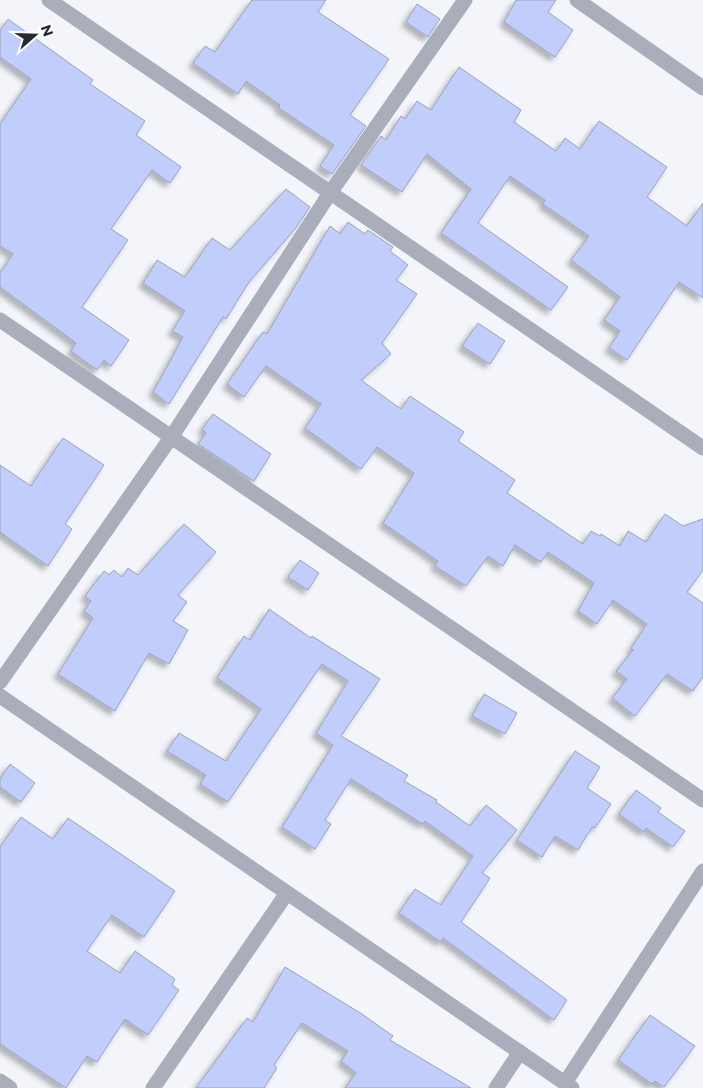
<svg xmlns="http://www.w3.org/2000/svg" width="703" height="1088" viewBox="0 0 703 1088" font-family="Montserrat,sans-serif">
<defs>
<filter id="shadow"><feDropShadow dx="-4.5" dy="4.5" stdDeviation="2.5" flood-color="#0004"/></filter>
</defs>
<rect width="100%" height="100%" fill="#f3f5fb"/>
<g fill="#c1cdfb" stroke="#9aa1bd" filter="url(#shadow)">
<polygon points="252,0 326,0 318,12 389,59 350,115 366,126 332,174 320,166 334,145 279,108 280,105 246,81 238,94 193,63 205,46 215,52"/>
<polygon points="516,0 556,0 548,12 573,30 555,57 504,22"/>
<polygon points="417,4 440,19 428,37 406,22"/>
<polygon points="8,19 93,80 90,84 145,121 136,135 181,167 170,183 152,170 111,229 128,240 82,307 129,340 111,366 104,360 97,370 71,351 76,343 0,287 0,273 13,254 0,246 0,124 31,79 0,57 0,31"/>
<polygon points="459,67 521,110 514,122 556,151 565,138 580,149 599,121 664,165 667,167 647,197 687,226 703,203 703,298 679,282 627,360 609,348 620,331 604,320 620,297 571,260 589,236 543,204 545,200 510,176 478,223 568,287 551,310 441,233 471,189 427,154 402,192 361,165 381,136 386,140 401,116 405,119 417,101 431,110"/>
<polygon points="286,189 310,207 295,229 249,282 226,319 223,317 169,404 153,392 183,337 172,331 185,311 143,283 157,260 185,277 212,238 230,250"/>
<polygon points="348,222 365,234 368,230 393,247 390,251 408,265 396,280 417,294 382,343 391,354 361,380 401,409 410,396 464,432 458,441 515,480 507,493 583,544 591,531 600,536 601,534 620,546 628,531 646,542 665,514 683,526 703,519 703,570 687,592 703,603 703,677 693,691 667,674 635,716 612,698 627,679 616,671 633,650 631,648 647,624 613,600 597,624 578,611 594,583 548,552 541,562 515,545 503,566 488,556 466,586 435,566 438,561 383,523 414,473 377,447 361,469 305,428 321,404 266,366 244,397 227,384 262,333 264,332 267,334 330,226 340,234"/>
<polygon points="478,323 505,341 490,364 462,346"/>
<polygon points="213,414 271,454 254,481 198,444 206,433 202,429"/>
<polygon points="63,438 104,465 65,524 72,529 48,566 0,532 0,465 31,486"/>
<polygon points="184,524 216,552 178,595 187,602 173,621 188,630 169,664 149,653 115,711 58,674 93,618 84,611 91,601 85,596 104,571 109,575 114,570 122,577 128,568 138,575"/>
<polygon points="300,560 319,573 308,590 288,577"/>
<polygon points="269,609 311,638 312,636 380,679 341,736 408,775 404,781 437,800 436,802 470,826 486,805 517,830 482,873 490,878 461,922 567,1000 554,1020 443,938 441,942 399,913 415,889 441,905 473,856 425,821 423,824 351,779 325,820 331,824 315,849 282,827 333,745 316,733 348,681 322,664 228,802 200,784 206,775 167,751 179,733 226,761 261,709 217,678 244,636 250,640"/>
<polygon points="484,694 517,713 505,734 472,716"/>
<polygon points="575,751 600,767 587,788 611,804 595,828 592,827 578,850 555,836 542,857 517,840"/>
<polygon points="10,764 35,783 21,802 0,787 0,779"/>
<polygon points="636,790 661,808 658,812 685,831 673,847 646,828 644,832 619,814"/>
<polygon points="21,817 53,839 68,818 175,891 144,937 112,915 87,951 120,973 135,951 175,979 172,985 179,990 148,1035 125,1019 97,1062 87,1056 66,1088 0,1044 0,847"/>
<polygon points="285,967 362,1014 393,1036 390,1040 471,1088 345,1088 356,1073 341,1061 348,1051 302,1023 274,1065 277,1068 264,1088 196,1088 247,1018 253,1022"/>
<polygon points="650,1015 695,1046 664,1087 655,1081 652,1084 618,1060"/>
</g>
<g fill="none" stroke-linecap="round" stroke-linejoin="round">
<g stroke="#aaadba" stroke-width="15">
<polyline points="49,0 703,448"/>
<polyline points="577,0 703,88"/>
<polyline points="0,320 703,800"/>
<polyline points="0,682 172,436 330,193 465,0"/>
<polyline points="0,696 572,1088"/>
<polyline points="0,1081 10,1088"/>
<polyline points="565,1083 703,871"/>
<polyline points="153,1088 287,893"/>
<polyline points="496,1088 520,1052"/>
</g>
</g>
<g transform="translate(35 35) rotate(70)" stroke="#ffffff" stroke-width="4" paint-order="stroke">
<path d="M0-4L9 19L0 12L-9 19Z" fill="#272a35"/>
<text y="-8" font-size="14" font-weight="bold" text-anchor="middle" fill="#272a35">N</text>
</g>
</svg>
